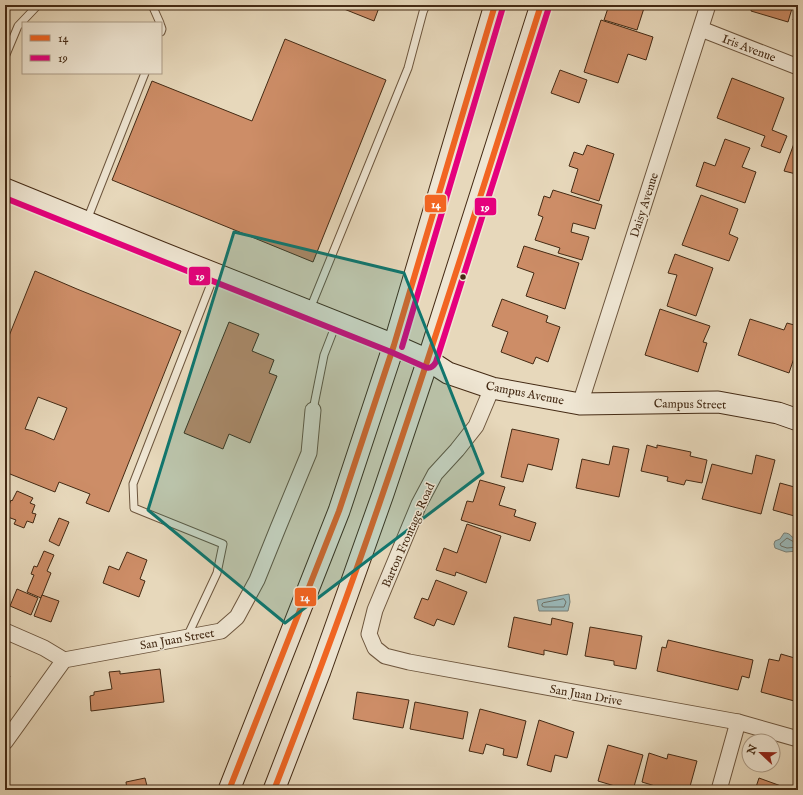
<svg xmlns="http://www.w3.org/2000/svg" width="803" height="795" viewBox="0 0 803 795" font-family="'IM FELL English',serif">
<rect width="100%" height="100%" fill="#e7d8bb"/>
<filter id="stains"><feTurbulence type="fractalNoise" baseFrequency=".005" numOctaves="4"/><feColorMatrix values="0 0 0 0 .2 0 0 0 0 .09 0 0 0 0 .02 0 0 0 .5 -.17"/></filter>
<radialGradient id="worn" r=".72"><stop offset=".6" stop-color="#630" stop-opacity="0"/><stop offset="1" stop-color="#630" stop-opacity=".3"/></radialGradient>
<g fill="#9ab8b9" stroke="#787f77">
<path d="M784 533C788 533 790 534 792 537L798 539V551L786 552 775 548 774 544 775 541 780 539Z"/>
<polygon points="569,594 570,602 568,611 539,611 537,600"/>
</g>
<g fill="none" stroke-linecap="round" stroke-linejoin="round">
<g stroke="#6f7166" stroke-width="1">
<polyline points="798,543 794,542 787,538 780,544 781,546 787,548 798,547"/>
<polygon points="564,599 566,602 564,607 544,607 542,606 542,604 543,603"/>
</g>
</g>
<g fill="#cd8d67" stroke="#442a14" fill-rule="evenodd">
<polygon points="5,5 10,5 8,10 5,9"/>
<polygon points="334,5 380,5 374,21"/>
<polygon points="609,5 645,5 637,30 604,20"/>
<polygon points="752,5 793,5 788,22 751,11"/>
<polygon points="798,6 798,22 793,20"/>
<polygon points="601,20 653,37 646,60 628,54 618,83 584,72"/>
<polygon points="285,39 386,80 313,262 112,180 152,81 252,121"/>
<polygon points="560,70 587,80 579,103 551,93"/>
<polygon points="732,78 784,98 772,130 787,136 780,153 761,146 765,136 717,118"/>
<polygon points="796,138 798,139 798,180 794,179 796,174 784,171"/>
<polygon points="725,139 750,148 742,167 756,172 745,203 696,186 704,162 715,166"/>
<polygon points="587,145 614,154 599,201 571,192 578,169 569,166 574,152 583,155"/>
<polygon points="553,190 602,205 595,229 573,223 571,232 589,237 582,260 558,253 560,248 535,240 543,217 538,215 544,196 550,198"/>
<polygon points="701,195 738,209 729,234 738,238 729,261 682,245"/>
<polygon points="524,246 579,263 565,309 526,296 534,273 517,267"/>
<polygon points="675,254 713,268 696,316 667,306 677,275 668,273"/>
<path d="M35 271 77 289 181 331 109 512 86 503 90 494 59 482 55 492 5 472V346ZM38 397 67 408 54 440 33 431 25 429Z"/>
<polygon points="502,299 548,316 546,322 560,327 548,362 536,357 533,364 501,352 508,332 492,326"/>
<polygon points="660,309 710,326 703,342 707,343 698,372 645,355"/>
<polygon points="750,319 784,330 787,323 798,326 798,346 789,373 738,355"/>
<polygon points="229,322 259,334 252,351 274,360 269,373 277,376 250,443 229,434 223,449 184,433"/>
<polygon points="512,429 559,439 552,470 528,464 523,482 501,477"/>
<polygon points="647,445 657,448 657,445 691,452 690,456 707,460 702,483 686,480 684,485 667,481 668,477 641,471"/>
<polygon points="613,446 629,449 619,497 576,488 582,459 609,465"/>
<polygon points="756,455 775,460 761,514 702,499 712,464 752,474"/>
<polygon points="480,480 505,487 499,505 516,510 514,516 536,523 530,541 461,520 467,501 473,502"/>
<polygon points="780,483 798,488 798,517 773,510"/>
<polygon points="17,491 33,498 30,503 35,505 32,513 36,514 33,523 27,521 24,528 14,524 16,520 5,516 11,500 12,501"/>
<polygon points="798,517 798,531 795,530"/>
<polygon points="59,518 69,522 59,546 49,541"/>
<polygon points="467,524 501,536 486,583 456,572 455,576 436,570 444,548 457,553"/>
<polygon points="44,551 54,555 47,571 51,573 41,598 27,592 34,575 31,574 34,566 37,567"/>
<polygon points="127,552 147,560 140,579 145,581 139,597 103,583 109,566 119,570"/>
<polygon points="436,580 467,592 454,625 437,619 434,626 414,618 422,598 428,600"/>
<polygon points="17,589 38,598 31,615 10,606"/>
<polygon points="42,595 59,601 51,622 34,616"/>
<polygon points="514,617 551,625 552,618 573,623 567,655 544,650 544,655 508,647"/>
<polygon points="590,627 642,636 636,669 614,665 614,661 585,656"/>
<polygon points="668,640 753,660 749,678 742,676 738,690 657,671 662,647 666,648"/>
<polygon points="781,654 798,659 798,702 761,692 769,659 779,661"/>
<polygon points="160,669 164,702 91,711 90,696 94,695 94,692 112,689 109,672 120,671 120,674"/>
<polygon points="5,674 10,676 5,687"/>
<polygon points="357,692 409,700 403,728 353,719"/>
<polygon points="415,702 468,712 463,739 410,729"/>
<polygon points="480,709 526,721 517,758 503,755 504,749 486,744 483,754 469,751"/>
<polygon points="539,720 574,732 567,758 555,755 551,772 527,765"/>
<polygon points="608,745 643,755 633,790 628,790 598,781"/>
<polygon points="649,753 667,759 668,754 697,761 689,790 654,790 655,786 642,782"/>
<polygon points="145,778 148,790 127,790 126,782"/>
<polygon points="759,778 792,790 755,790"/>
</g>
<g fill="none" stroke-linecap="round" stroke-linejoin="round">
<defs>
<g id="lane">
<polyline points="152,5 160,23"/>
<polyline points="161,26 162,29 161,32"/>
<polyline points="5,57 18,26 38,5"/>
<polyline points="87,220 145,73"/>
<polyline points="310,309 408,68 423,12 426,5"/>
<polyline points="313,410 324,355 336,324"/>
<polyline points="187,637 217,573 223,544 134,508 133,484 214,276"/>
</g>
<g id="street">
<polyline points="701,29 798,67"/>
<polyline points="492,388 476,426 457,450 435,474 419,504 375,610 369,634 375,648 385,656 409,662 738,722 798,739"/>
<polyline points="580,404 708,5"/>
<polyline points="5,631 44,648 64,660"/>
<polyline points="5,742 64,660 221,631 237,617 257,580 278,528 309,453 313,410"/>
<polyline points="719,790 738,722"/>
</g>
<g id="secondary">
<polyline points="5,189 160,252 394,345 428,360 448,373 492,388 580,404 718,402 778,413 798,420"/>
<polyline points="229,790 339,511 394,345 495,5"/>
<polyline points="274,790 320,671 383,494 428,360 541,5"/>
</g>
</defs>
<use href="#lane" stroke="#6d563e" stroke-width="9"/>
<use href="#street" stroke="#6d563e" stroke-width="17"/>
<use href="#secondary" stroke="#442a14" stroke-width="23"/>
<use href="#lane" stroke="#efe6d3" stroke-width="7"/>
<use href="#street" stroke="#efe6d3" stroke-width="15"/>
<use href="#secondary" stroke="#efe6d3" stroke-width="21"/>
<defs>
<g id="bus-1">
<polyline points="229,790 339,511 394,345 495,5"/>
<path d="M274 790C312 692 349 593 383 493 439 331 489 168 541 5"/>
</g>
<g id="bus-2">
<path d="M5 198 157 259 391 352 425 367C430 369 433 367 436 362L549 7"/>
<polyline points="402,347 503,7"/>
</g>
</defs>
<use href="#bus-1" stroke="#efe6d3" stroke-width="9"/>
<use href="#bus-2" stroke="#efe6d3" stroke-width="9"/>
<use href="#bus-1" stroke="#f26522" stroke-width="6"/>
<use href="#bus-2" stroke="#e5007d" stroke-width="6"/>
</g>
<path fill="#0f766e" fill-opacity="0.2" stroke="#0f766e" stroke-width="3" stroke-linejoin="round" d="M234 232 404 273 483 473 285 623 148 510Z"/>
<circle fill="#442a14" stroke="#efe6d3" stroke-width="1.5" cx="463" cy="277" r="3.5"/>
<g text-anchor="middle" stroke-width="3" stroke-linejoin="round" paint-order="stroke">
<g font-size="12" fill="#442a14" stroke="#efe6d3">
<text transform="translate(749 48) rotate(21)" y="4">Iris Avenue</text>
<text transform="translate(644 205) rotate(-72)" y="4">Daisy Avenue</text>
<text transform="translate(525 393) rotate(11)" y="4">Campus Avenue</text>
<text transform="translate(690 404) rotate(1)" y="4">Campus Street</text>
<text transform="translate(408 535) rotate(-66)" y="4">Barton Frontage Road</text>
<text transform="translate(177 639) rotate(-10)" y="4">San Juan Street</text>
<text transform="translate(586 695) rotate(10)" y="4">San Juan Drive</text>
</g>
</g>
<g stroke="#efe6d3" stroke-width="1.5">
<rect x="424" y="194" width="23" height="19" rx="4" fill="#f26522"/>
<rect x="474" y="197" width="23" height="19" rx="4" fill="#e5007d"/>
<rect x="188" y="266" width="23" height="20" rx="4" fill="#e5007d"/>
<rect x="294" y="587" width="23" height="20" rx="4" fill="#f26522"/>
</g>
<g font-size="11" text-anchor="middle" font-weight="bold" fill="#fff">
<text x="436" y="208">14</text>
<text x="485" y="211">19</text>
<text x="200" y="280">19</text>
<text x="305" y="601">14</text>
</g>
<rect width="803" height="795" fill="none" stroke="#e7d8bb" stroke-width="20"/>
<rect x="6" y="6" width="791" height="783" fill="none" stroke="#442a14" stroke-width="2"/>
<rect x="10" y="10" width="783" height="775" fill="none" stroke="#442a14"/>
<rect x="22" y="22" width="140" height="52" fill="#efe6d3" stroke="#ab9b87"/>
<rect x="30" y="35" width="20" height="6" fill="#f26522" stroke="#ab9b87"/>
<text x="58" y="42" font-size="12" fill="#442a14">14</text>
<rect x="30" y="55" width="20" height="6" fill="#e5007d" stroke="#ab9b87"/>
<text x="58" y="62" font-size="12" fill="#442a14">19</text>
<g transform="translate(761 753) rotate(292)"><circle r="19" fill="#efe6d3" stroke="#ab9b87"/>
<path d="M0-3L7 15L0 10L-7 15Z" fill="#8f2418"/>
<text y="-6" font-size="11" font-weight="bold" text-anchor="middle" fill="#442a14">N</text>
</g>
<rect width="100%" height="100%" filter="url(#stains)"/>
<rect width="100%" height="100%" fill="url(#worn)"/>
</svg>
